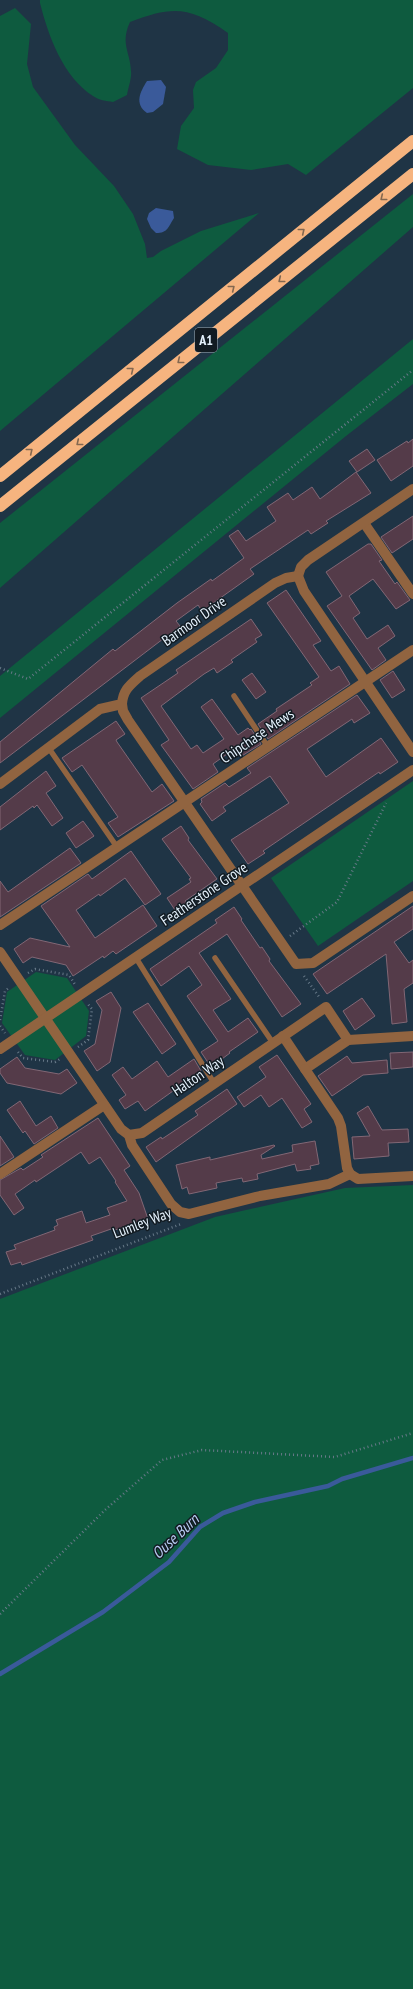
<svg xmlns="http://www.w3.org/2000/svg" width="413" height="1989" viewBox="0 0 413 1989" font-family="'PT Sans Narrow',sans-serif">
<rect width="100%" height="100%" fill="#1f3445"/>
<g fill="#0e5b3f">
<path d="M40 0H413V88L306 175 288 164 251 170 208 165 177 149 181 126 194 108 193 90 196 82 216 68 228 50V33C189 6 173 6 130 22 120 44 130 51 131 71 132 78 128 88 127 95L113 102C107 101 98 100 93 96 63 77 48 35 40 3Z"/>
<polygon points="15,8 31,24 27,64 33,87 75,145 114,186 133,214 145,244 147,258 153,257 161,251 201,231 259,213 0,431 0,16"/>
<polygon points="413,194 413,227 0,588 0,523"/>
<polygon points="413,339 413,384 346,436 0,718 0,676"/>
<polygon points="413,781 413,881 318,946 271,878"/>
<polygon points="36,972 67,978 89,1011 86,1036 55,1060 25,1055 2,1023 7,992"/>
<polygon points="413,1185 413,1989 0,1989 0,1299 215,1217 345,1188"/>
</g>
<g fill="#3a5a9a">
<path d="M161 80 166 87 163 104 153 112 147 113C134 104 140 92 147 81Z"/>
<path d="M156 208 173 211 174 218C168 227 168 233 156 233L151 228 147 219 149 213Z"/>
</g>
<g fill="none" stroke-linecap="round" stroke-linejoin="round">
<polyline stroke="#3a5a9a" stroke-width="4.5" points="0,1674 103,1612 169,1562 200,1527 223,1513 255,1502 328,1486 342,1479 413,1458"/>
</g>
<g fill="#543b49" stroke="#816775">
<polygon points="413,439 413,466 391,481 377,460 407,441 408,443"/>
<polygon points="367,449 375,460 357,472 349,461"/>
<polygon points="356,472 371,493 326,521 328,523 311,534 308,530 250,569 254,574 202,611 198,605 176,621 180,626 0,763 0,742 113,649 115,651 177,603 211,579 212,581 244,558 229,536 238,530 246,541 276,521 267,507 288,493 293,500 312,487 320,499"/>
<polygon points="413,516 413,539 392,553 381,537"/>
<polygon points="368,544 371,544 382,560 379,561 395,584 397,582 410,600 396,609 373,579 349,596 360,613 353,618 367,639 388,625 395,636 378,648 386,660 372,670 327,606 342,596 326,572"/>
<polygon points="286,590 321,641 313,645 331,671 339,666 350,684 268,739 258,724 277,711 276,709 312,685 310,683 319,677 267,603"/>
<polygon points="251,619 262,635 255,639 257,642 231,660 233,662 217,673 214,668 204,674 161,706 191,749 197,745 203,753 224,739 201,707 212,699 238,735 248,728 250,730 251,729 261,744 240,757 234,749 213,764 218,772 193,789 161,745 169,740 141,698 178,673 176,670"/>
<polygon points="393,671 405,690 392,698 380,680"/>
<polygon points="252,673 266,692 256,699 242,680"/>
<polygon points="357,695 370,713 354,723 352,719 307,749 326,777 381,738 398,762 380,774 379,772 263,851 265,853 248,864 231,840 289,803 270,776 223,807 226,811 212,821 200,804 202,802 201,799 225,783 229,787 251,773 247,768"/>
<polygon points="116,721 125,734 116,740 117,742 152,792 162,784 174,801 118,837 108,823 118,817 82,765 72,772 62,758"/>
<polygon points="46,771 56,786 46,793 63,818 52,826 37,805 34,808 33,806 0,830 0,807"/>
<polygon points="83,821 94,836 76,848 66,833"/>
<polygon points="181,826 189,838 188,840 217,879 185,901 188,905 177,913 167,898 191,882 189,879 191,878 162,839"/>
<polygon points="70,848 81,863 0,917 0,881 8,892"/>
<polygon points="131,851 161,894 145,905 125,878 100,896 99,894 76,910 95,938 143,905 157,926 116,954 113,951 104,958 103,956 73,976 66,965 32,957 23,963 14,949 30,938 70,947 41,906 88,874 92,879"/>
<polygon points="413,906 413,929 394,942 409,963 413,960 413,983 404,989 407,1022 392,1024 386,954 327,994 313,974"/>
<polygon points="234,907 242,919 241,920 260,948 262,947 270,959 269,961 301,1004 282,1017 227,934 199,953 231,999 213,1010 228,1032 248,1018 258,1032 229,1052 230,1053 211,1067 201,1052 218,1041 187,996 202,985 189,966 161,986 150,969 217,923 215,920"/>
<polygon points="111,992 121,1008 110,1062 97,1071 84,1051 95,1044 102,1010 96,1001"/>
<polygon points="362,998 375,1016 355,1030 343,1011"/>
<polygon points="148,1003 176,1044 162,1054 133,1012"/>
<polygon points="413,1052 413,1067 391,1069 390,1053"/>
<polygon points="277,1055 311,1104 304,1109 312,1122 302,1128 282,1098 269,1107 261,1095 244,1107 237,1097 266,1077 259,1067"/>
<polygon points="347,1056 352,1063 387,1060 388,1073 363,1075 332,1096 318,1076"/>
<polygon points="17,1057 25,1068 59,1074 67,1069 77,1083 61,1094 7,1083 0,1073 0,1069"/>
<polygon points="194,1059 201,1071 145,1111 138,1101 125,1109 119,1100 126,1095 112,1075 123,1067 132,1079 157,1061 168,1077"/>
<polygon points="227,1089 237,1104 156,1162 146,1147 161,1137 162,1139 198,1115 195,1111"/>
<polygon points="20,1101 36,1126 51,1116 58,1128 34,1144 25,1131 23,1133 7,1110"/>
<polygon points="368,1106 382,1130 408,1129 409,1142 388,1143 389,1156 354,1159 352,1137 370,1136 357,1113"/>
<polygon points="98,1118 130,1166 124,1170 139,1193 148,1219 115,1230 114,1228 91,1236 93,1240 22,1265 21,1262 11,1265 6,1252 16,1249 14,1245 55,1230 54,1227 58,1225 56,1220 82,1211 86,1223 110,1215 107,1208 127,1201 115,1182 116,1181 100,1157 89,1164 81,1152 36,1182 35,1180 15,1194 24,1208 14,1215 0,1195 0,1180 21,1168 23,1170 43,1157 41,1155"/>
<polygon points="0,1136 14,1157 0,1166"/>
<polygon points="315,1141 319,1164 310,1166 311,1169 297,1171 295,1164 257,1174 258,1179 243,1182 242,1178 216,1183 217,1188 189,1194 187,1187 182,1189 176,1165 210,1157 210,1160 274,1145 275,1146 261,1155 262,1159 293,1152 292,1145"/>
</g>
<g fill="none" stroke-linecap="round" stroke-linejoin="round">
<g stroke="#677988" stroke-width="2.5" stroke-dasharray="1 3" stroke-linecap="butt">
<polyline points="0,668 28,679 413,370"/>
<polyline points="290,936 337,902 386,803"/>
<polyline points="28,973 35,969 69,975 76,986"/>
<polyline points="304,976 320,998"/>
<polyline points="0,1020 5,991 10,987"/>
<polyline points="0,1026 5,1033"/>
<polyline points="78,1047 88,1040 92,1009 87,1003"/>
<polyline points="18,1052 23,1058 55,1062 60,1059"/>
<polyline points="0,1294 181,1224"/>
<polyline points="0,1614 105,1510 162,1460 202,1450 335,1457 413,1433"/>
</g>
<g stroke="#916440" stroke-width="5.5">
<polyline points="234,696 268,747"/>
<polyline points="48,747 117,847"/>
<polyline points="136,958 214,1083"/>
<polyline points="215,958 273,1043"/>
</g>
<g stroke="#916440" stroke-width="10">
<polyline points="364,523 413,594"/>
<polyline points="298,576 304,591 413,752"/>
<polyline points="298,576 301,567 308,560 413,489"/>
<polyline points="122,704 123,711 128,720 296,964 313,963 413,896"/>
<path d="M0 784 100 709 122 704C123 690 130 685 140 676L275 583 286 578 298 576"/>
<polyline points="0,925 413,650"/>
<polyline points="0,952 121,1129 129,1135 132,1145 171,1204 180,1212 189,1214 260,1196 329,1184 350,1174"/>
<polyline points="283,1036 305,1069 348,1040 413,1036"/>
<polyline points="0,1049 413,770"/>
<polyline points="305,1069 338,1118 341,1126 347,1168 350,1174 358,1179 413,1176"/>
<polyline points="129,1135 142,1133 326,1007 348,1040"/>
<polyline points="0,1174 104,1105"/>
</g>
<g stroke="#f6b47f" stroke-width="12">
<polyline points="0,476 413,141"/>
<polyline points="0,506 413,174"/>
</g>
</g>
<defs><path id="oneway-chevron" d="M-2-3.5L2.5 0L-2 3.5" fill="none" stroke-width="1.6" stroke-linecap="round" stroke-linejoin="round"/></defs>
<g stroke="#846850">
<use href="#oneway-chevron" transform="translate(383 198) rotate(141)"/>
<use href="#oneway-chevron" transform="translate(302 231) rotate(-39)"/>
<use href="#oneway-chevron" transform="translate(281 280) rotate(141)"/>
<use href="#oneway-chevron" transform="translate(232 288) rotate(-39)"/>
<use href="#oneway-chevron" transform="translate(180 361) rotate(141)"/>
<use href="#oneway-chevron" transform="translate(131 370) rotate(-39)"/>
<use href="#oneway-chevron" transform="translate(79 443) rotate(141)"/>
<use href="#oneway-chevron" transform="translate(30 451) rotate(-39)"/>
</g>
<g text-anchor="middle" stroke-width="3" stroke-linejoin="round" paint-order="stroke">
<rect fill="#121b22" stroke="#a5b1bb" stroke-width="1" x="195" y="328" width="22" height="24" rx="3"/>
<g font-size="14" font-weight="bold" fill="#e4f1fc">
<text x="206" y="345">A1</text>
</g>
<g font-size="15" fill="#e4f1fc" stroke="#121b22">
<text transform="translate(194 621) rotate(-35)" y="5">Barmoor Drive</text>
<text transform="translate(257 736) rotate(-34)" y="5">Chipchase Mews</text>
<text transform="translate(204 894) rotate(-34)" y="5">Featherstone Grove</text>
<text transform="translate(198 1076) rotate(-34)" y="5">Halton Way</text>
<text transform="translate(142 1223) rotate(-21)" y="5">Lumley Way</text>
</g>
<g font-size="16" font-style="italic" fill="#b7cbf0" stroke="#121b22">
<text transform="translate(175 1536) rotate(-43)" y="6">Ouse Burn</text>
</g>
</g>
</svg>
